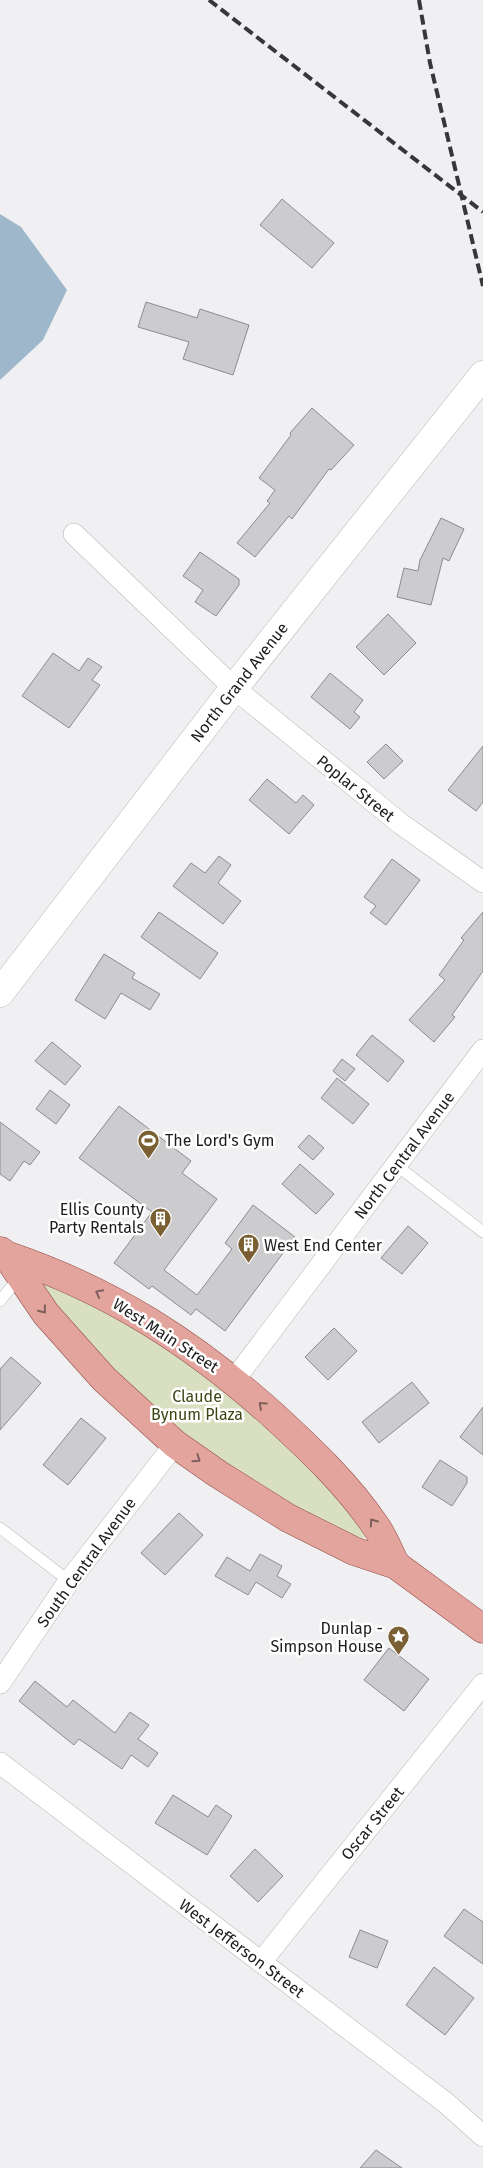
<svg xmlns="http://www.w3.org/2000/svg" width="483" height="2168" viewBox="0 0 483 2168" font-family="'Fira Sans',sans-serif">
<rect width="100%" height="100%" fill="#f0f0f2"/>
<polygon fill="#d9e0c2" points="38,1277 106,1310 211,1375 322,1477 358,1524 365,1537 362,1538 351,1534 296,1508 253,1484 142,1404 85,1341 40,1285"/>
<polygon fill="#9eb7cb" points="0,214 21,227 67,290 43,340 0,380"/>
<g fill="#ccccce" stroke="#8c8c8e">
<polygon points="282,199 334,243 312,268 260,225"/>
<polygon points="146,302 197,318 200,309 249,325 233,375 183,359 189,342 138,327"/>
<polygon points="312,408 354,445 331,470 329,469 292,519 289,516 255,557 237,543 270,503 267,501 275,490 259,478 291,435 290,433"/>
<polygon points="441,518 464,529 449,561 443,558 431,605 397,597 404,568 418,571 420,560"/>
<polygon points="200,552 239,579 239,585 216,616 195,602 203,590 183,576"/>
<polygon points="388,614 416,643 384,675 356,647"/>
<polygon points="53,653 79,671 88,658 102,667 92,680 100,685 69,728 22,696"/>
<polygon points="330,673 363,700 354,712 360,717 350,729 311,697"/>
<polygon points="386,744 403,761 384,779 367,762"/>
<polygon points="483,746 483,802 476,811 448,790"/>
<polygon points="267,779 296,803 303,795 314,805 289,834 249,800"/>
<polygon points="219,856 231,865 218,883 241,901 223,924 173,886 191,863 205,873"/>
<polygon points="392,859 420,880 386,925 370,913 376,906 364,897"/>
<polygon points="159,912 218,953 200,979 141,937"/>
<polygon points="483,912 483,971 452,1015 455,1017 434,1042 409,1020 445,980 439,975 464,940 461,938"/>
<polygon points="104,954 135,973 132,978 160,994 150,1010 121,993 105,1019 75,1000"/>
<polygon points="372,1035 404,1061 388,1082 356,1055"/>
<polygon points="52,1042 81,1066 65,1085 35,1061"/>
<polygon points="342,1059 355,1069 345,1081 333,1071"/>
<polygon points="337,1078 369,1104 353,1124 321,1098"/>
<polygon points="50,1090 70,1105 56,1124 36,1109"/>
<polygon points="119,1106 191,1161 182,1173 217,1199 164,1270 197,1295 232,1249 225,1243 253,1205 295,1237 225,1331 196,1309 191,1315 152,1286 149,1289 114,1263 152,1212 79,1158"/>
<polygon points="0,1122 40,1152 30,1165 24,1161 10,1181 0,1174"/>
<polygon points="309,1135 324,1148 313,1160 298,1147"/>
<polygon points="300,1164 334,1194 316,1214 282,1184"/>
<polygon points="408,1226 428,1243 402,1274 381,1258"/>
<polygon points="334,1328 357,1351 328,1380 305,1357"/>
<polygon points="11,1357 41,1383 0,1430 0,1369"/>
<polygon points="412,1382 429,1403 379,1443 362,1422"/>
<polygon points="483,1407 483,1455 460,1437"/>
<polygon points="81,1418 106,1438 68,1485 43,1465"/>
<polygon points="440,1460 467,1477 467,1483 452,1506 422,1487"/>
<polygon points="179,1513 203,1535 165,1575 141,1553"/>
<polygon points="260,1554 282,1566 277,1576 291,1584 282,1598 256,1582 248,1595 215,1576 227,1557 250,1571"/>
<polygon points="389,1648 429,1679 404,1711 364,1680"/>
<polygon points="35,1681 67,1707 73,1700 115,1733 130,1712 149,1725 138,1739 158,1753 148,1767 131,1755 122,1769 79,1739 74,1745 19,1701"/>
<polygon points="173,1795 208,1817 216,1805 232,1816 207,1855 155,1823"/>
<polygon points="255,1849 283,1876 258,1902 230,1876"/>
<polygon points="464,1909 483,1922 483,1964 444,1936"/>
<polygon points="360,1930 388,1941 377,1968 349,1957"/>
<polygon points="434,1967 474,1998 445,2035 406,2005"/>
<polygon points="376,2150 402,2168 360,2168"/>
</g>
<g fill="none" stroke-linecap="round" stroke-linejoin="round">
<defs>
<g id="service">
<polyline points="396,1165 483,1232"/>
<polyline points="0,1301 20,1276"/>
<polyline points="0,1528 69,1581"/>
</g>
<g id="minor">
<polyline points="74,534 234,688 401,824 483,882"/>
<polyline points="234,1380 483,1050"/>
<polyline points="0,1683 69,1581 175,1444"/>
<polyline points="0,1763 446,2103 483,2136"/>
<polyline points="261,1962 483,1684"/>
</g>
<polyline id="secondary" points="0,993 234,688 483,375"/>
<g id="primary">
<path d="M1 1251 6 1255C110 1290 193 1343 274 1416 311 1450 347 1484 375 1525 384 1537 389 1552 396 1565"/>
<polyline points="6,1255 46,1314 104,1379 175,1444 218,1474 288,1518 354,1551 396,1565 483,1629"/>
</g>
</defs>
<use href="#service" stroke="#b9b9bb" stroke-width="12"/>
<use href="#minor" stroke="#b9b9bb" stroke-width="22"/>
<use href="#secondary" stroke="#b9b9bb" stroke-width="29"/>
<use href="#primary" stroke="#924d46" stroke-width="29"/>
<use href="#service" stroke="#fff" stroke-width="11"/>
<use href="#minor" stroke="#fff" stroke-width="21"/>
<use href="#secondary" stroke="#fff" stroke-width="28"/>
<use href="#primary" stroke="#e3a49d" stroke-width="28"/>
<g stroke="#373739" stroke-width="4" stroke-dasharray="10 5" stroke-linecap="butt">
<polyline points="209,0 483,212"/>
<polyline points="419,0 430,63 483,286"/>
</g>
</g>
<defs><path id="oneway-chevron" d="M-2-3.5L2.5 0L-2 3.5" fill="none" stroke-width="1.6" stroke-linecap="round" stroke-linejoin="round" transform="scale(1.25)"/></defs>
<g stroke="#80605e">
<use href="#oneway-chevron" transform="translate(99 1293) rotate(-152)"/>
<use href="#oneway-chevron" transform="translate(43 1310) rotate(52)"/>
<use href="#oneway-chevron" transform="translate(262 1405) rotate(-138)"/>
<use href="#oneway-chevron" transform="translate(197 1459) rotate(35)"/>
<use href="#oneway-chevron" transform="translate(373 1522) rotate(-125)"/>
</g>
<defs>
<symbol id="stadium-pin" viewBox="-11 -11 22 30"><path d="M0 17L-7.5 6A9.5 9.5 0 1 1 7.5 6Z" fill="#795f31" stroke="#fff"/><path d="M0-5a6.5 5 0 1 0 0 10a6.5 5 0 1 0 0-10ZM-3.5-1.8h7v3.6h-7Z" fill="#fff"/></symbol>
<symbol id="building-pin" viewBox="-11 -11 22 30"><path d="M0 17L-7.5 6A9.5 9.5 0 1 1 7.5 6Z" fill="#795f31" stroke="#fff"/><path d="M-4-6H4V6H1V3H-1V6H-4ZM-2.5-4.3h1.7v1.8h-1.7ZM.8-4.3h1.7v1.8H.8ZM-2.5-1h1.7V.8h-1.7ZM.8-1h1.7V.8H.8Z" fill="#fff"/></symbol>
<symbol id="sight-pin" viewBox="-11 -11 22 30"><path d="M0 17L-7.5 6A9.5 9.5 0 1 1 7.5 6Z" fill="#795f31" stroke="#fff"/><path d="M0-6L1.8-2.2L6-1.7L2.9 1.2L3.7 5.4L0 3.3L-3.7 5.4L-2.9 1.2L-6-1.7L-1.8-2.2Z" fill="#fff"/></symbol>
</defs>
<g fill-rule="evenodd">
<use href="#stadium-pin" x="136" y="1128" width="25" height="34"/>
<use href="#building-pin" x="148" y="1206" width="25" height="34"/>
<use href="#building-pin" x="236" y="1232" width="25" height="34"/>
<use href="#sight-pin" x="386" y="1624" width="25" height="34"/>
</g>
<g text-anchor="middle" stroke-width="5" stroke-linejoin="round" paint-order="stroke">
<g font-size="16" fill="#1d1d1e" stroke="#fff">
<text transform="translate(239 682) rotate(-52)" y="6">North Grand Avenue</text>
<text transform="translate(356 788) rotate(39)" y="6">Poplar Street</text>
<text transform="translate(404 1155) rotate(-53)" y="6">North Central Avenue</text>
<text transform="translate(166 1335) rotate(33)" y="6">West Main Street</text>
<text transform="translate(86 1562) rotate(-54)" y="6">South Central Avenue</text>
<text transform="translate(372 1823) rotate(-51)" y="6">Oscar Street</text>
<text transform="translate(242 1948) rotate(37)" y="6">West Jefferson Street</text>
</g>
<g font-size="16" fill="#1d1d1e" stroke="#fff" text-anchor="start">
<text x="165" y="1146">The Lord's Gym</text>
<text x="144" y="1215" text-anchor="end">Ellis County<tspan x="144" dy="18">Party Rentals</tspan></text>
<text x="264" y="1251">West End Center</text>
<text x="383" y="1634" text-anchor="end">Dunlap -<tspan x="383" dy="18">Simpson House</tspan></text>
</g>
<g font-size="16" fill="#3e4616" stroke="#fff">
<text x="197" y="1402">Claude<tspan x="197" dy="18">Bynum Plaza</tspan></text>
</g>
</g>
</svg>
